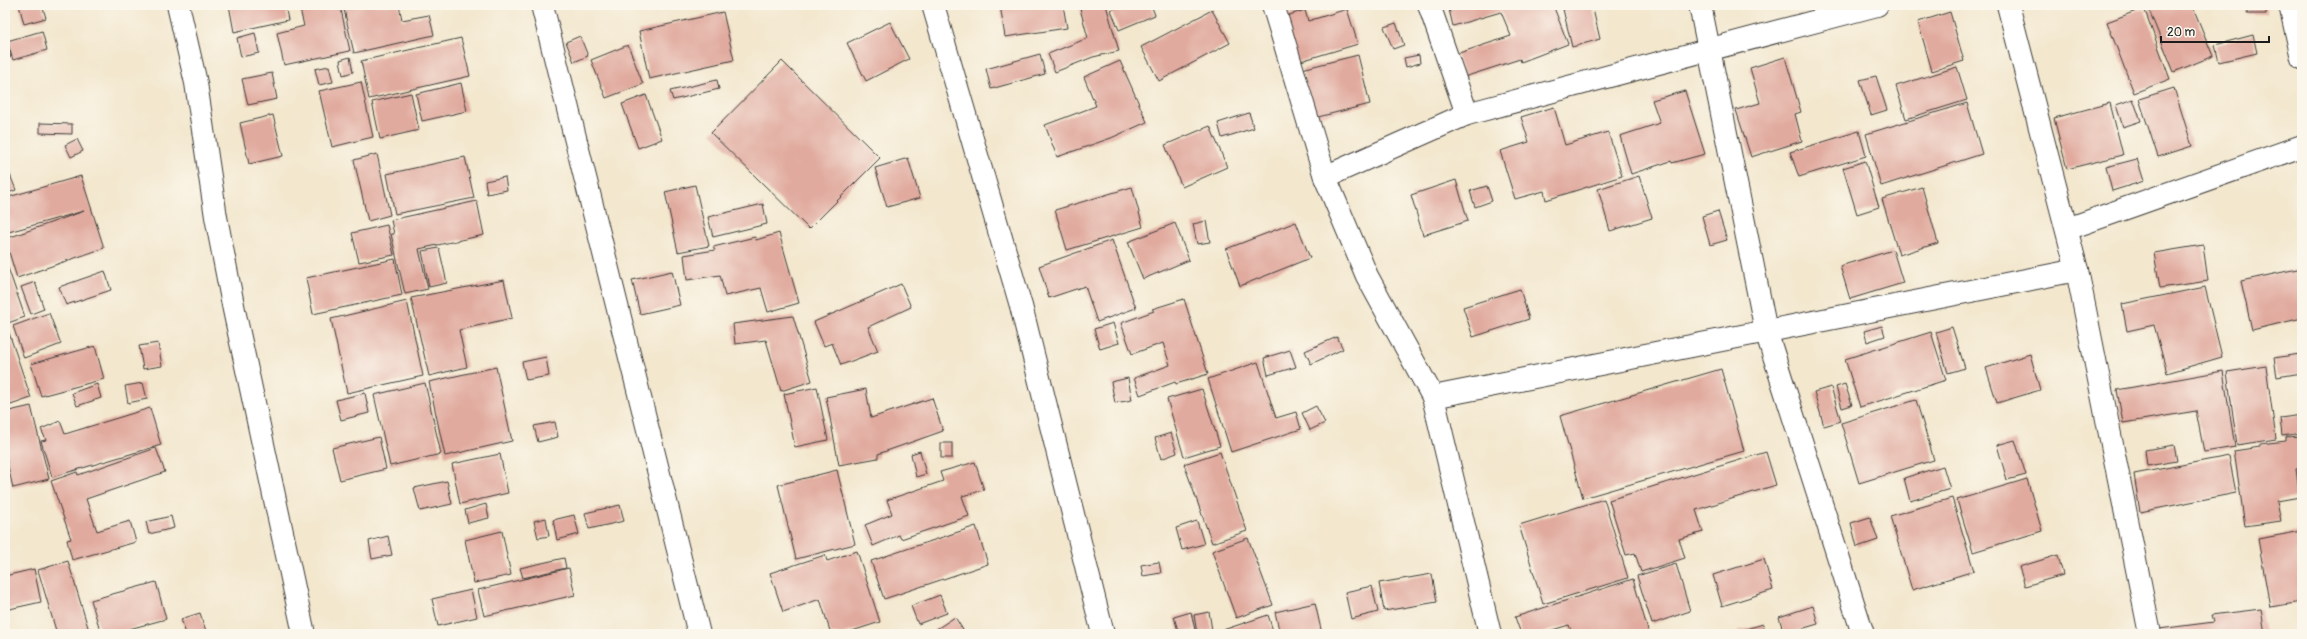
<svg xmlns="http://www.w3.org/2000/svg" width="2307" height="639" viewBox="0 0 2307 639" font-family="Pangolin,sans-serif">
<rect width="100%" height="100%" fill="#fbf7ec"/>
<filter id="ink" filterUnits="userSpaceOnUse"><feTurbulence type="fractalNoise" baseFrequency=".025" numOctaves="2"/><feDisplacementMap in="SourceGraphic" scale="8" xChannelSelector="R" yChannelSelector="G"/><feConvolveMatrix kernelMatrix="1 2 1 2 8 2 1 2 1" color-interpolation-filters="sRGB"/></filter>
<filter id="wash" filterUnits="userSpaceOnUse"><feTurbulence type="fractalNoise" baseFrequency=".012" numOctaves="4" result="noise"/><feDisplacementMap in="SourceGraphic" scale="16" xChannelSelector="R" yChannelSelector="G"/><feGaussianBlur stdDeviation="0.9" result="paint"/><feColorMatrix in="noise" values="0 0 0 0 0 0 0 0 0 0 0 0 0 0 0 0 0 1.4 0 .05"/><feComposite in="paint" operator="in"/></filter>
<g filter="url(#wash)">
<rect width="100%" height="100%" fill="#f3e7ce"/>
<g id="blocks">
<g fill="#e1aa9f">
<polygon points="19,5 42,5 46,18 24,24"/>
<polygon points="229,5 285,5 288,20 234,32"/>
<polygon points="299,5 340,5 350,51 284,65 277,33 304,26"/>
<polygon points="343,5 399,5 402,20 429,15 434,35 354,53"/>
<polygon points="1000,5 1063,5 1067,28 1005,37"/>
<polygon points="1079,5 1106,5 1119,51 1093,57 1055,72 1048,54 1088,38"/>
<polygon points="1122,5 1151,5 1155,15 1119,30 1111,10"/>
<polygon points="1448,5 1553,5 1568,44 1521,62 1520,59 1464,77 1456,54 1511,36 1501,12 1453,26"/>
<polygon points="1562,5 1592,5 1600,39 1572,47"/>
<polygon points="2160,5 2192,5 2213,56 2174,72 2149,10"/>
<polygon points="2248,5 2266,5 2266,14 2247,14"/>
<polygon points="2144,8 2170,79 2134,93 2107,22"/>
<polygon points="1347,9 1358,44 1294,63 1280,18 1305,10 1308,21"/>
<polygon points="1212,10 1230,43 1159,81 1141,47"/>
<polygon points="723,12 734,60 649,79 639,31"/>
<polygon points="1950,12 1964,61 1932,71 1918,22"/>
<polygon points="890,22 909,59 866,81 847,43"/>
<polygon points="1396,23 1404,45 1393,49 1384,27"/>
<polygon points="42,31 47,50 13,60 7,41"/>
<polygon points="255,33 259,53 241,57 237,38"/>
<polygon points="2253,35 2257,53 2219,62 2215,45"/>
<polygon points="580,36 588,56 574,62 566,42"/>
<polygon points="461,38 470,76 369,99 361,61"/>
<polygon points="5,42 11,57 5,59"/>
<polygon points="628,45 643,84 606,98 591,60"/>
<polygon points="1040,54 1045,74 991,89 986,69"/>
<polygon points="1358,55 1370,104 1314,118 1302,69"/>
<polygon points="1419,55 1420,63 1406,67 1404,58"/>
<polygon points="350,57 353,72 343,75 340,60"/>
<polygon points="1785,57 1801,112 1795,114 1802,141 1751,157 1736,110 1760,103 1750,68"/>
<polygon points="782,61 880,158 809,229 711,133"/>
<polygon points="1120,61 1147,122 1111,138 1057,157 1045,125 1096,106 1084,77"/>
<polygon points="329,66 333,82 319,85 315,69"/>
<polygon points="1957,67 1967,100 1906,119 1896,86"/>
<polygon points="272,73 277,99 248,105 242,79"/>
<polygon points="1876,76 1887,110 1871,115 1860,80"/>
<polygon points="717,80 719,89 673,100 670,91"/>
<polygon points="361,82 373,137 332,147 319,91"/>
<polygon points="461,83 467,111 422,121 416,94"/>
<polygon points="2174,88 2192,146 2158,157 2139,99"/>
<polygon points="1685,91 1705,154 1672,163 1671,161 1631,174 1620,136 1660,123 1652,100"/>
<polygon points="411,93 419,130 380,139 372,102"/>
<polygon points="646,95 662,139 638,148 622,104"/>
<polygon points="2133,99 2141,121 2123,127 2116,105"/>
<polygon points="1967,103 1982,154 1881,186 1866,134"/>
<polygon points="2110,103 2123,155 2067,169 2054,118"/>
<polygon points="1554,107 1565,145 1608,132 1622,176 1546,200 1544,191 1515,199 1500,151 1529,142 1521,117"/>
<polygon points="1249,113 1254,128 1222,138 1218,123"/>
<polygon points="273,115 283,156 249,164 240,123"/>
<polygon points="40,123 72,124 72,134 40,133"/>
<polygon points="1210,126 1227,167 1182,187 1165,145"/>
<polygon points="1859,131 1866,156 1799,177 1790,152"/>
<polygon points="77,139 83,151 71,157 65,145"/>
<polygon points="377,154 390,215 368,221 354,160"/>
<polygon points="465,157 474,198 395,214 387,174"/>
<polygon points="908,158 920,198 887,207 875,168"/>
<polygon points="2137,159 2144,181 2112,191 2106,167"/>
<polygon points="1865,161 1879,207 1857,214 1843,168"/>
<polygon points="5,162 16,190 5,194"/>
<polygon points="81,176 104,248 17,278 5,239 84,211 5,233 5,198"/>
<polygon points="1639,176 1652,218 1610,231 1598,189"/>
<polygon points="505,177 507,190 487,194 485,181"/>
<polygon points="1456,180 1468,221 1423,235 1411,195"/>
<polygon points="695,185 709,246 678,252 665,192"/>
<polygon points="1487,186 1492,201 1475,207 1470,191"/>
<polygon points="1132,187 1143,227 1067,250 1055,210"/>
<polygon points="1922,187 1938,243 1899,255 1882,199"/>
<polygon points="477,201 484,235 419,249 428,289 405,294 391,234 394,234 391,220"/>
<polygon points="763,204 767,224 713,237 708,217"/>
<polygon points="1718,211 1727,240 1710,245 1702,216"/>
<polygon points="1206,221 1210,242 1197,244 1193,224"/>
<polygon points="1296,222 1310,258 1240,286 1226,249"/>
<polygon points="1175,223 1189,260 1143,279 1128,242"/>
<polygon points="387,225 394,255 359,262 352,233"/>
<polygon points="779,233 799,303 768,312 761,288 725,296 720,275 687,280 684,255 715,250 713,247 755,237 756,240"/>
<polygon points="1112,240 1136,308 1097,322 1085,286 1049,298 1039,266"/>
<polygon points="2203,245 2208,281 2160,288 2154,253"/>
<polygon points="439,248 447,283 429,287 422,251"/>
<polygon points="1893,250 1903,283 1850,299 1840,266"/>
<polygon points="5,259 25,317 5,324"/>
<polygon points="395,259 402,295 313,314 306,278"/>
<polygon points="2302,268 2302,318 2252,330 2241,281"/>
<polygon points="105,271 111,290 66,305 59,287"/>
<polygon points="672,271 680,305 640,314 632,280"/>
<polygon points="504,280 512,318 459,330 467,367 429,376 411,298"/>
<polygon points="35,282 44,309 31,314 21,287"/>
<polygon points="901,284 911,307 868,327 878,351 841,365 832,343 824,346 814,322"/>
<polygon points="2205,287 2222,357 2167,373 2154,325 2127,331 2122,304"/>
<polygon points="1520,289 1529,319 1473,337 1463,307"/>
<polygon points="1184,299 1208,374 1176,384 1175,382 1140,395 1134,378 1170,365 1163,343 1132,354 1121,323 1154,311 1152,309"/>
<polygon points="407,301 423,376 347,393 331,319"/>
<polygon points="49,313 61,344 24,358 13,326"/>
<polygon points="793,316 812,381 781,391 766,340 735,344 733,324"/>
<polygon points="1113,323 1119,343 1100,349 1094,329"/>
<polygon points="1882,326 1885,336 1867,342 1864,331"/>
<polygon points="7,327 31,398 5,407 5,328"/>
<polygon points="1952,327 1965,368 1948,373 1936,332"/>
<polygon points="1931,332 1946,380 1860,407 1845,359"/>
<polygon points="1337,337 1343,349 1311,364 1305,351"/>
<polygon points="158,343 162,366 143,369 139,346"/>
<polygon points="95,346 104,379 41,396 31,364"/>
<polygon points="1290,350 1296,367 1268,375 1264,358"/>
<polygon points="2030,354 2040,390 1997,403 1986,368"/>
<polygon points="2300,354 2302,373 2277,377 2274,358"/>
<polygon points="546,357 549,376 526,380 522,362"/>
<polygon points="1258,362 1276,418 1296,412 1301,429 1231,452 1208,379"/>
<polygon points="2266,366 2276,439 2237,445 2227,372"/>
<polygon points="496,367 512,441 445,456 429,382"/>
<polygon points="1721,369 1744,451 1583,498 1560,416"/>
<polygon points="2223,371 2235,447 2204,452 2196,411 2123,423 2117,390"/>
<polygon points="1128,378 1132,400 1115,403 1111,382"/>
<polygon points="143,383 147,399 128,403 125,386"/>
<polygon points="425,383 441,454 390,466 374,395"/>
<polygon points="97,384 101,398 77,406 72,393"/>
<polygon points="1845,384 1852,405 1842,408 1836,387"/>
<polygon points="817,387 828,440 795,447 784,394"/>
<polygon points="1831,387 1841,421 1824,426 1814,392"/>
<polygon points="866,389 871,418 932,398 943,431 878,454 878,458 839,465 826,397"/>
<polygon points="1202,389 1220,446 1184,457 1167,399"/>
<polygon points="365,393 369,413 341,420 336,400"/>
<polygon points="1916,400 1934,460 1859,483 1841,423"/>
<polygon points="31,406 49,479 13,488 5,453 5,412"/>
<polygon points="1316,406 1325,423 1310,430 1302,413"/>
<polygon points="150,408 161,445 52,477 41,441 46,440 41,429 60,421 65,434"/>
<polygon points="2302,415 2302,433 2282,436 2280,418"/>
<polygon points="555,422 558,437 538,442 534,426"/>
<polygon points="1171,433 1177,453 1161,459 1155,438"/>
<polygon points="2302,436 2302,468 2296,469 2300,497 2277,501 2281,521 2245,526 2234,451 2260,447 2260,444 2286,441 2286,437"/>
<polygon points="379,437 386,469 340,480 332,448"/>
<polygon points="2015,440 2026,475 2007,480 1997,445"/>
<rect x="941" y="443" width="11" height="15"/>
<polygon points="2174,445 2177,461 2147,466 2145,450"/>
<polygon points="156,448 165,472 86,499 97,531 130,521 136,542 72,560 67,540 71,539 51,481 77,472 78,475"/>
<polygon points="920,451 926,474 916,477 911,454"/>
<polygon points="1220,452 1247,531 1212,543 1184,464"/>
<polygon points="1766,452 1776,485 1696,510 1703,532 1679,539 1685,558 1641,572 1635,553 1626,555 1609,500"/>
<polygon points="500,454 508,493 460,504 452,464"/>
<polygon points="2229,456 2236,493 2140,512 2134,474"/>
<polygon points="975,462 984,490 962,496 969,516 901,539 899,535 873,546 865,525 892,514 887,500 943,481 940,472"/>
<polygon points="1943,466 1950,489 1910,501 1904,478"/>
<polygon points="837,470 855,544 796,559 778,485"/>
<polygon points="2027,479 2042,531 1973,552 1957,500"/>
<polygon points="447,481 452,504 420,511 414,488"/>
<polygon points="5,486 8,494 5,495"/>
<polygon points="1952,498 1974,571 1912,590 1890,516"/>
<polygon points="1604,499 1628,578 1543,604 1519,525"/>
<polygon points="486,504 489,518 468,523 465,510"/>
<polygon points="620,505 624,521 589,529 585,513"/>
<polygon points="574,515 579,534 557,540 553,520"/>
<polygon points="171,516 174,528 149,534 146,522"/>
<polygon points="1870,517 1878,540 1857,547 1851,523"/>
<polygon points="546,518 549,536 538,538 534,521"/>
<polygon points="1197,521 1204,544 1182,550 1176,528"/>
<polygon points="976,526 988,564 884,599 871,561"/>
<polygon points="502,531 511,575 474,583 465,540"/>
<polygon points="2302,531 2302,602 2270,607 2258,539"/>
<polygon points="388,536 392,555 372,559 369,541"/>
<polygon points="1248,538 1273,605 1236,618 1212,551"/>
<polygon points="857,551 880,622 843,634 831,634 820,599 783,612 770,573 825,555 827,561"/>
<polygon points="2058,555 2063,575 2025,586 2019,567"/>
<polygon points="564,558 566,568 523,578 520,568"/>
<polygon points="1764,559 1773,590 1722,606 1713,575"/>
<polygon points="68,561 90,634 57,634 38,570"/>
<polygon points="1159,562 1161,573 1143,576 1141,565"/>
<polygon points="1676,564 1690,611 1652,624 1637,576"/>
<polygon points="569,568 575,595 484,616 478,590"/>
<polygon points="34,569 41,602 5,610 5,576"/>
<polygon points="1432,574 1437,602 1384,611 1379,583"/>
<polygon points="1633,579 1649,634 1572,634 1569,625 1539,634 1521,634 1515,617"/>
<polygon points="156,582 166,619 111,634 101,634 91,600"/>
<polygon points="1372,586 1378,612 1351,619 1345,592"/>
<polygon points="471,590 477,617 438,626 432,599"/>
<polygon points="940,595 947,613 918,624 911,606"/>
<polygon points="1315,603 1322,634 1280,634 1275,612"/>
<polygon points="1813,606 1818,624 1784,634 1779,617"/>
<polygon points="2261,609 2265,634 2159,634 2159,629 2214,622 2212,615"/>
<polygon points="1191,612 1195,630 1179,634 1174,617"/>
<polygon points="1209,612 1212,630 1197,633 1194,615"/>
<polygon points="200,613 207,634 186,634 181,619"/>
<polygon points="1268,615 1274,634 1211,634"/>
<polygon points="955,617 963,630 957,634 937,634 935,630"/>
<polygon points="1763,624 1766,634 1740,634 1739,631"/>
</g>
</g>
</g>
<g filter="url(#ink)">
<use href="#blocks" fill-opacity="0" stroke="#3c3a37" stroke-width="1"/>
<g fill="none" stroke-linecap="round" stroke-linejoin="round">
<defs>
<g id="minor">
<polyline points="178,5 196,83 216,217 234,310 304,634"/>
<polyline points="542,5 699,634"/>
<polyline points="933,5 1021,306 1103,634"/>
<polyline points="1273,5 1325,177"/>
<polyline points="1429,5 1467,114"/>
<polyline points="1700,5 1766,331 1863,634"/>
<polyline points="2008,5 2077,270 2150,634"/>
<polyline points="2290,5 2302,58"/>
<polyline points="2067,229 2302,146"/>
<polyline points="1433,397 2077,270"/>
<polyline points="1490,634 1433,397 1367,276 1325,177 1467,114 1877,5"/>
</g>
</defs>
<use href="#minor" stroke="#3c3a37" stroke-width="24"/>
<use href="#minor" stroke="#fff" stroke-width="22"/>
</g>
</g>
<rect width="2307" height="639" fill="none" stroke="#fbf7ec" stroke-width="20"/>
<path d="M2161 36v6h108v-6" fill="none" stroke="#1c1c1c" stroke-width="2"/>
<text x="2167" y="36" font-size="12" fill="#1c1c1c" stroke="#fbf7ec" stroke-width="3" paint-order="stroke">20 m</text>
</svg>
